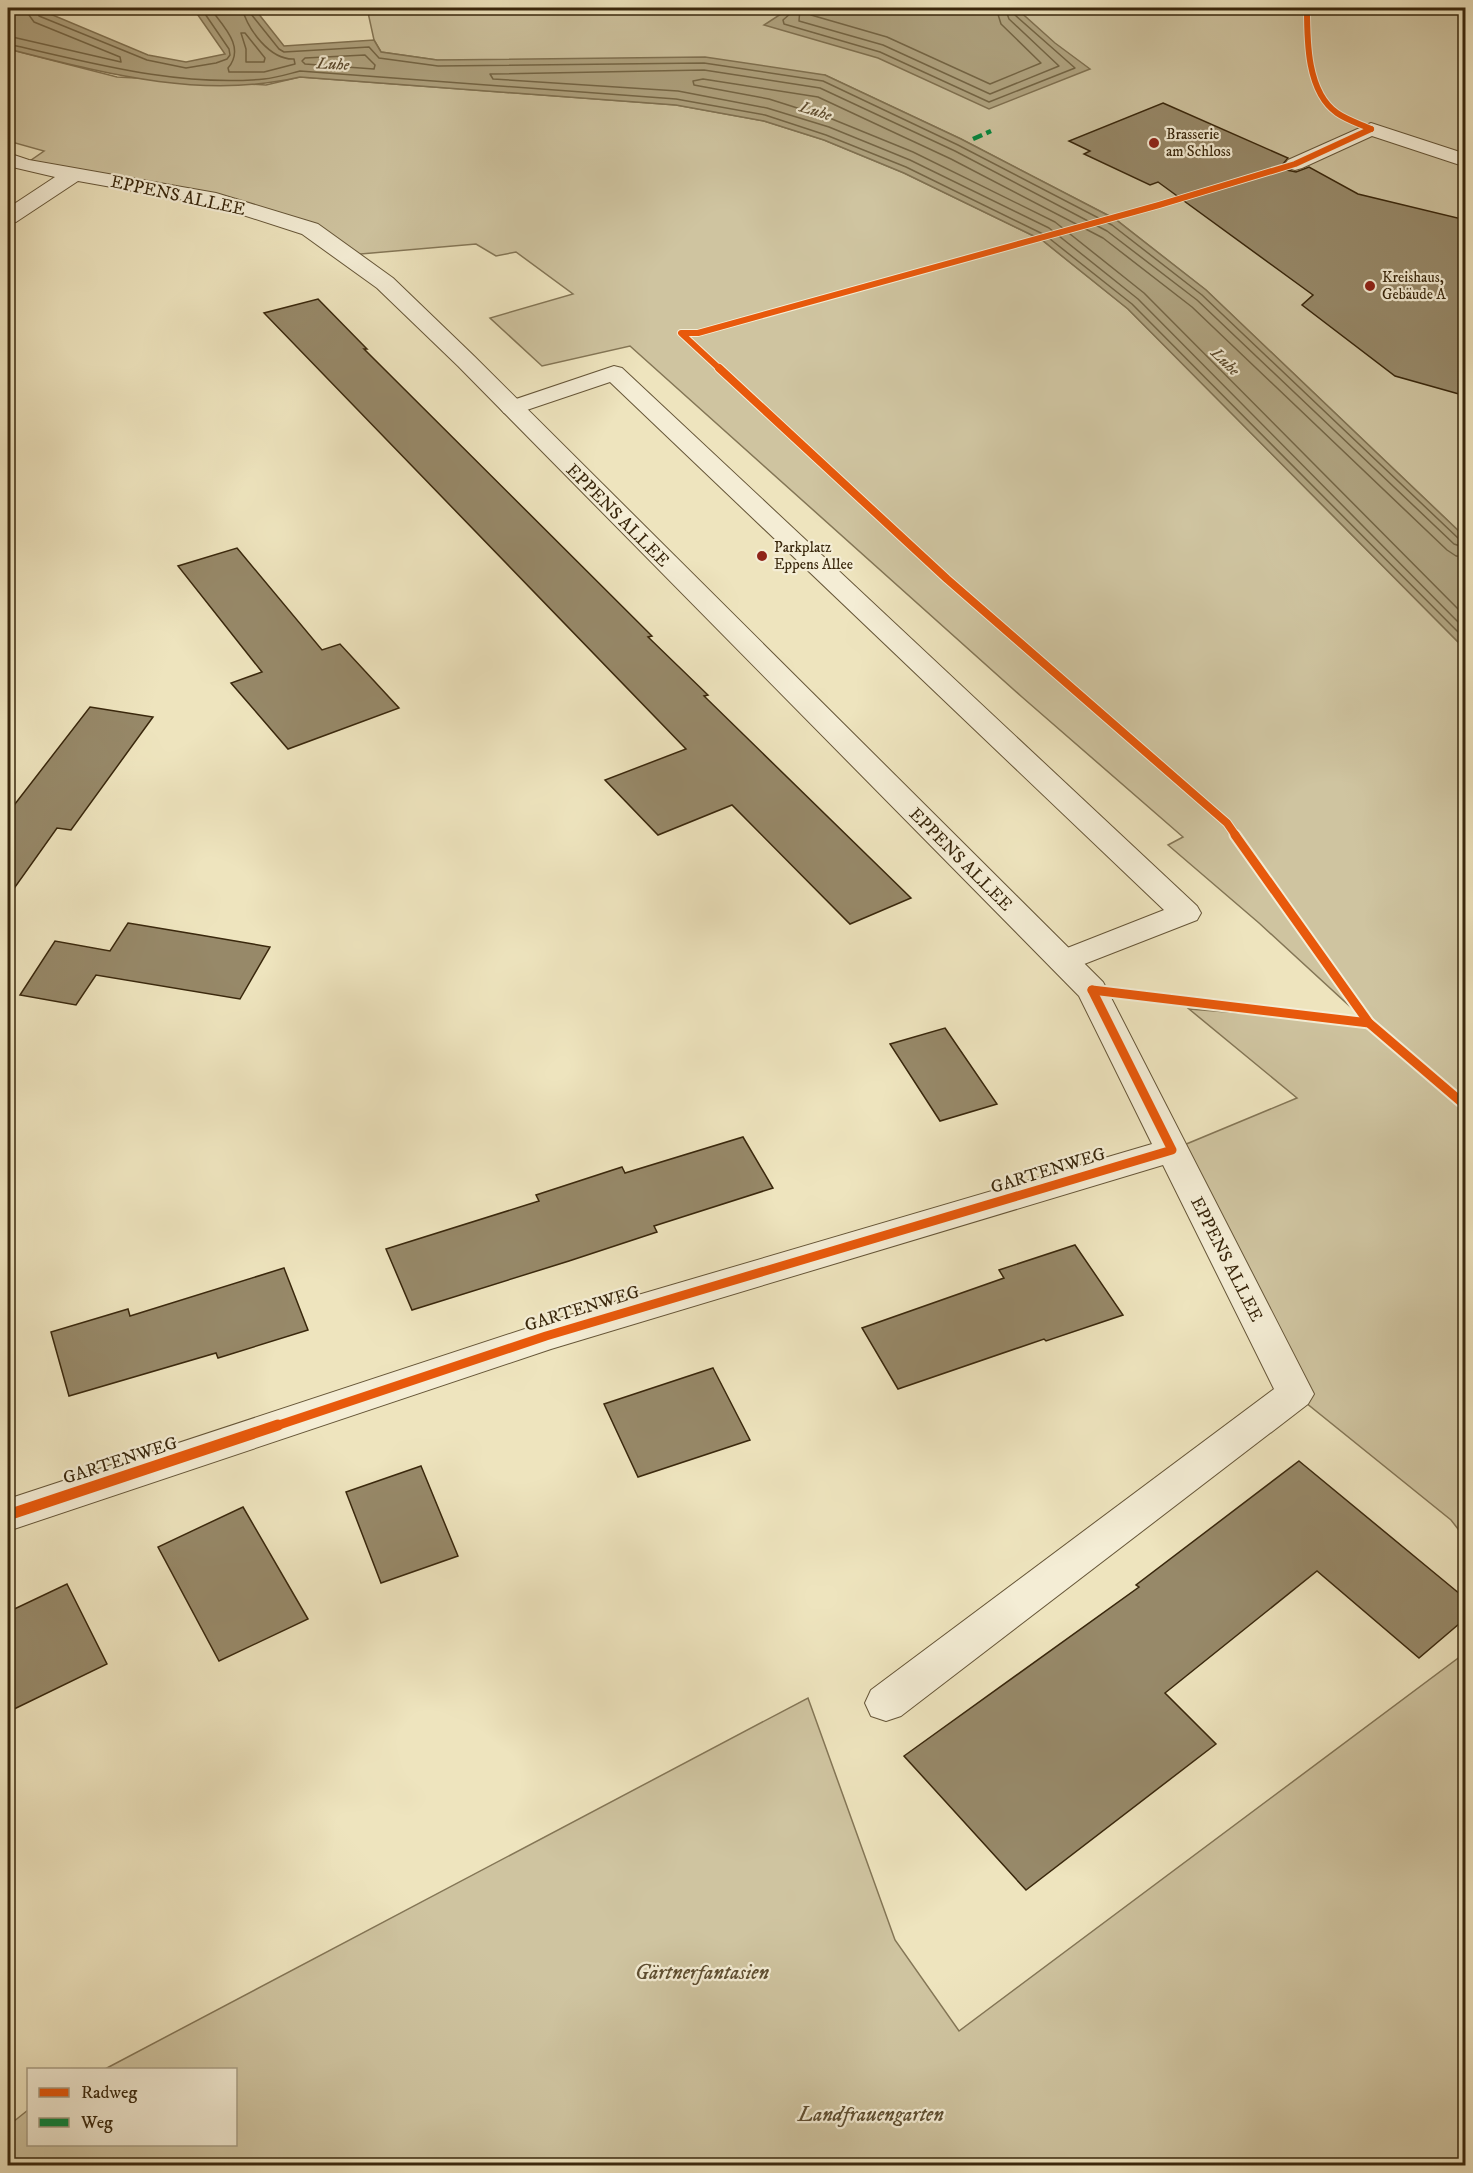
<svg xmlns="http://www.w3.org/2000/svg" width="1473" height="2173" viewBox="0 0 1473 2173" font-family="'IM FELL DW Pica',serif">
<rect width="100%" height="100%" fill="#eee4be"/>
<filter id="stains"><feTurbulence type="fractalNoise" baseFrequency=".00333" numOctaves="4"/><feColorMatrix values="0 0 0 0 .2 0 0 0 0 .09 0 0 0 0 .02 0 0 0 .5 -.17"/></filter>
<radialGradient id="worn" r=".72"><stop offset=".6" stop-color="#630" stop-opacity="0"/><stop offset="1" stop-color="#630" stop-opacity=".3"/></radialGradient>
<g fill="#cfc4a0" stroke="#847656" stroke-width="1.5">
<polygon points="367,8 1465,8 1465,537 1206,290 1115,219 961,139 825,75 437,60 381,52 374,40"/>
<polygon points="8,49 117,77 266,85 300,77 676,105 764,121 824,140 904,173 1042,240 1128,309 1465,649 1465,1538 1451,1520 1295,1394 1172,1150 1297,1098 1189,1009 1368,1023 1259,923 1168,845 1183,837 1022,697 630,346 542,366 490,318 573,294 516,252 496,256 476,244 349,255 310,229 216,199 24,165 44,151 8,141"/>
<polygon points="1465,1653 1465,2165 8,2165 8,2126 28,2110 28,2144 236,2144 236,2070 105,2069 808,1698 895,1940 959,2031"/>
</g>
<g fill="#b0a481" stroke="#807252" stroke-width="1.5">
<path d="M8 8H36L148 55 186 62 225 54 193 8H254L284 46 374 40 381 52 437 60 705 57 825 75 961 139 1115 219 1206 290 1465 537V649L1128 309 1042 240 904 173 824 140 764 121 676 105 300 77C201 100 103 73 8 49Z"/>
<polygon points="514,8 585,8 585,14 532,13"/>
<polygon points="790,8 1016,8 1055,43 1090,69 989,109 878,58 764,25"/>
</g>
<g fill="none" stroke-linecap="round" stroke-linejoin="round">
<g stroke="#746646" stroke-width="1.5">
<polyline points="35,8 39,16 147,60 186,68 216,63 227,59 230,55 229,49 201,8"/>
<path d="M210 8C223 26 246 47 228 68L229 72H264L295 64 294 59C270 60 248 30 242 8"/>
<polyline points="249,8 251,14 279,49 284,52 369,47 379,58 438,66 704,63 823,81 958,145 1112,225 1202,295 1459,539 1466,540"/>
<polyline points="792,8 791,13 783,20 784,24 880,52 989,102 1075,68 1015,15 1013,8"/>
<polyline points="800,8 799,21 883,45 990,94 1059,66 1009,19 1005,8"/>
<polyline points="809,8 811,15 887,37 990,84 1041,63 1001,24 996,8"/>
<polygon points="241,33 245,33 265,58 264,62 246,62 246,49"/>
<polyline points="8,36 121,62 120,57 34,22 29,15 28,8"/>
<path d="M8 44C92 63 177 87 264 79 276 78 288 74 300 71L676 99 765 115 826 135 906 167 1045 235 1132 304 1466 640"/>
<polygon points="365,55 375,65 374,69 305,64 302,61 305,58"/>
<polyline points="1466,548 1454,544 1197,300 1107,231 955,151 820,88 704,70 490,74 493,79 678,91 767,108 829,127 910,160 1049,228 1138,299 1466,630"/>
<polyline points="1466,557 1456,556 1447,550 1192,307 1103,238 951,159 818,97 703,79 693,81 694,85 769,99 832,119 913,152 1055,222 1144,293 1466,617"/>
</g>
</g>
<g fill="#978969" stroke="#39270c" stroke-width="1.5">
<polygon points="1163,103 1288,158 1283,164 1287,170 1296,172 1309,167 1358,194 1466,220 1466,396 1395,376 1302,305 1313,295 1158,182 1150,185 1084,154 1090,151 1069,141"/>
<polygon points="318,299 367,349 364,349 652,636 648,637 708,695 704,696 911,898 850,924 732,805 658,835 605,780 686,749 264,313"/>
<polygon points="237,548 322,650 340,644 399,708 288,749 231,683 262,672 178,566"/>
<polygon points="90,707 153,717 71,830 57,828 8,897 8,813"/>
<polygon points="128,923 200,935 270,947 240,999 96,975 76,1005 20,995 55,941 110,951"/>
<polygon points="945,1028 997,1104 940,1121 890,1044"/>
<polygon points="743,1137 773,1188 654,1226 657,1232 569,1261 412,1310 386,1249 539,1201 536,1195 622,1167 625,1173"/>
<polygon points="1075,1245 1123,1315 1046,1341 1044,1339 898,1389 862,1328 1004,1278 999,1270"/>
<polygon points="284,1268 308,1330 218,1358 216,1353 69,1396 51,1332 128,1309 130,1316"/>
<polygon points="713,1368 750,1440 638,1477 604,1404"/>
<polygon points="1299,1461 1466,1599 1466,1618 1419,1658 1317,1571 1165,1693 1216,1744 1026,1890 904,1756 1139,1587 1136,1585"/>
<polygon points="421,1466 458,1556 381,1583 346,1492"/>
<polygon points="243,1507 308,1619 219,1661 158,1547"/>
<polygon points="67,1584 107,1664 8,1712 8,1612"/>
</g>
<g fill="none" stroke-linecap="round" stroke-linejoin="round">
<defs>
<g id="lane">
<polygon points="1371,123 1466,154 1466,167 1372,136 1302,168 1295,170 1288,168 1285,164 1288,160"/>
<polygon points="614,366 622,368 1197,906 1201,913 1197,920 1074,968 1063,972 1052,968 1047,961 1052,954 1164,910 610,382 512,415 504,413 500,408 504,403"/>
</g>
<polygon id="street" points="8,153 29,160 216,193 318,224 393,278 474,356 1103,982 1314,1394 1308,1404 901,1716 886,1721 871,1716 865,1703 871,1690 1274,1389 1163,1165 551,1349 8,1531 8,1499 546,1322 1152,1144 1079,996 458,366 377,288 302,234 212,205 78,181 16,222 8,223 8,208 55,177 8,166"/>
</defs>
<use href="#lane" stroke="#665638" stroke-width="2"/>
<use href="#street" stroke="#665638" stroke-width="2"/>
<use href="#lane" fill="#f4edd5" fill-rule="evenodd"/>
<use href="#street" fill="#f4edd5" fill-rule="evenodd"/>
<polyline stroke="#00873e" stroke-width="4.5" stroke-dasharray="10 4.5" stroke-linecap="butt" points="973,139 991,131"/>
<defs>
<g id="cycleway-far3">
<path d="M1307 8C1307 41 1307 92 1337 113 1347 120 1360 124 1371 129"/>
<polyline points="721,370 681,333 698,333 1159,205 1295,164 1371,129"/>
</g>
<polyline id="cycleway-far2" points="719,368 947,579 1227,823 1236,836"/>
<g id="cycleway-far1">
<polyline points="1235,835 1369,1023 1466,1106"/>
<polyline points="1092,990 1369,1023"/>
<polyline points="273,1427 546,1336 1172,1150 1092,990"/>
</g>
<polyline id="cycleway" points="8,1515 278,1425"/>
</defs>
<use href="#cycleway-far3" stroke="#f4edd5" stroke-width="8"/>
<use href="#cycleway-far2" stroke="#f4edd5" stroke-width="10"/>
<use href="#cycleway-far1" stroke="#f4edd5" stroke-width="13"/>
<use href="#cycleway" stroke="#f4edd5" stroke-width="15"/>
<use href="#cycleway-far3" stroke="#e8590c" stroke-width="6"/>
<use href="#cycleway-far2" stroke="#e8590c" stroke-width="8"/>
<use href="#cycleway-far1" stroke="#e8590c" stroke-width="9"/>
<use href="#cycleway" stroke="#e8590c" stroke-width="11"/>
</g>
<g fill="#8f2418" stroke="#f4edd5" stroke-width="2">
<circle cx="1154" cy="143" r="6"/>
<circle cx="1370" cy="286" r="6"/>
<circle cx="762" cy="556" r="6"/>
</g>
<g text-anchor="middle" stroke-width="4.5" stroke-linejoin="round" paint-order="stroke">
<g font-size="15" fill="#39270c" stroke="#f4edd5" text-anchor="start">
<text x="1166" y="139">Brasserie<tspan x="1166" dy="17">am Schloss</tspan></text>
<text x="1382" y="282">Kreishaus,<tspan x="1382" dy="17">Gebäude A</tspan></text>
<text x="774" y="552">Parkplatz<tspan x="774" dy="17">Eppens Allee</tspan></text>
</g>
<g font-size="16" font-style="italic" fill="#5d4c2f" stroke="#f4edd5">
<text transform="translate(333 63) rotate(3)" y="6">Luhe</text>
<text transform="translate(816 110) rotate(17)" y="6">Luhe</text>
<text transform="translate(1226 361) rotate(44)" y="6">Luhe</text>
</g>
<g font-size="18" fill="#39270c" stroke="#f4edd5">
<text transform="translate(178 195) rotate(12)" y="6">EPPENS ALLEE</text>
<text transform="translate(618 515) rotate(45)" y="6">EPPENS ALLEE</text>
<text transform="translate(961 859) rotate(45)" y="6">EPPENS ALLEE</text>
<text transform="translate(1048 1170) rotate(-17)" y="6">GARTENWEG</text>
<text transform="translate(1227 1259) rotate(63)" y="6">EPPENS ALLEE</text>
<text transform="translate(582 1308) rotate(-17)" y="6">GARTENWEG</text>
<text transform="translate(120 1460) rotate(-18)" y="6">GARTENWEG</text>
</g>
<g font-size="21" font-style="italic" fill="#5e4e31" stroke="#f4edd5">
<text x="702" y="1979">Gärtnerfantasien</text>
<text x="871" y="2121">Landfrauengarten</text>
</g>
</g>
<rect width="1473" height="2173" fill="none" stroke="#eee4be" stroke-width="30"/>
<rect x="9" y="9" width="1455" height="2155" fill="none" stroke="#39270c" stroke-width="3"/>
<rect x="15" y="15" width="1443" height="2143" fill="none" stroke="#39270c" stroke-width="1.5"/>
<rect x="27" y="2068" width="210" height="78" fill="#f4edd5" stroke="#a99e85" stroke-width="1.5"/>
<rect x="39" y="2088" width="30" height="9" fill="#e8590c" stroke="#a99e85" stroke-width="1.5"/>
<text x="81" y="2098" font-size="18" fill="#39270c">Radweg</text>
<rect x="39" y="2118" width="30" height="9" fill="#00873e" stroke="#a99e85" stroke-width="1.5"/>
<text x="81" y="2128" font-size="18" fill="#39270c">Weg</text>
<rect width="100%" height="100%" filter="url(#stains)"/>
<rect width="100%" height="100%" fill="url(#worn)"/>
</svg>
